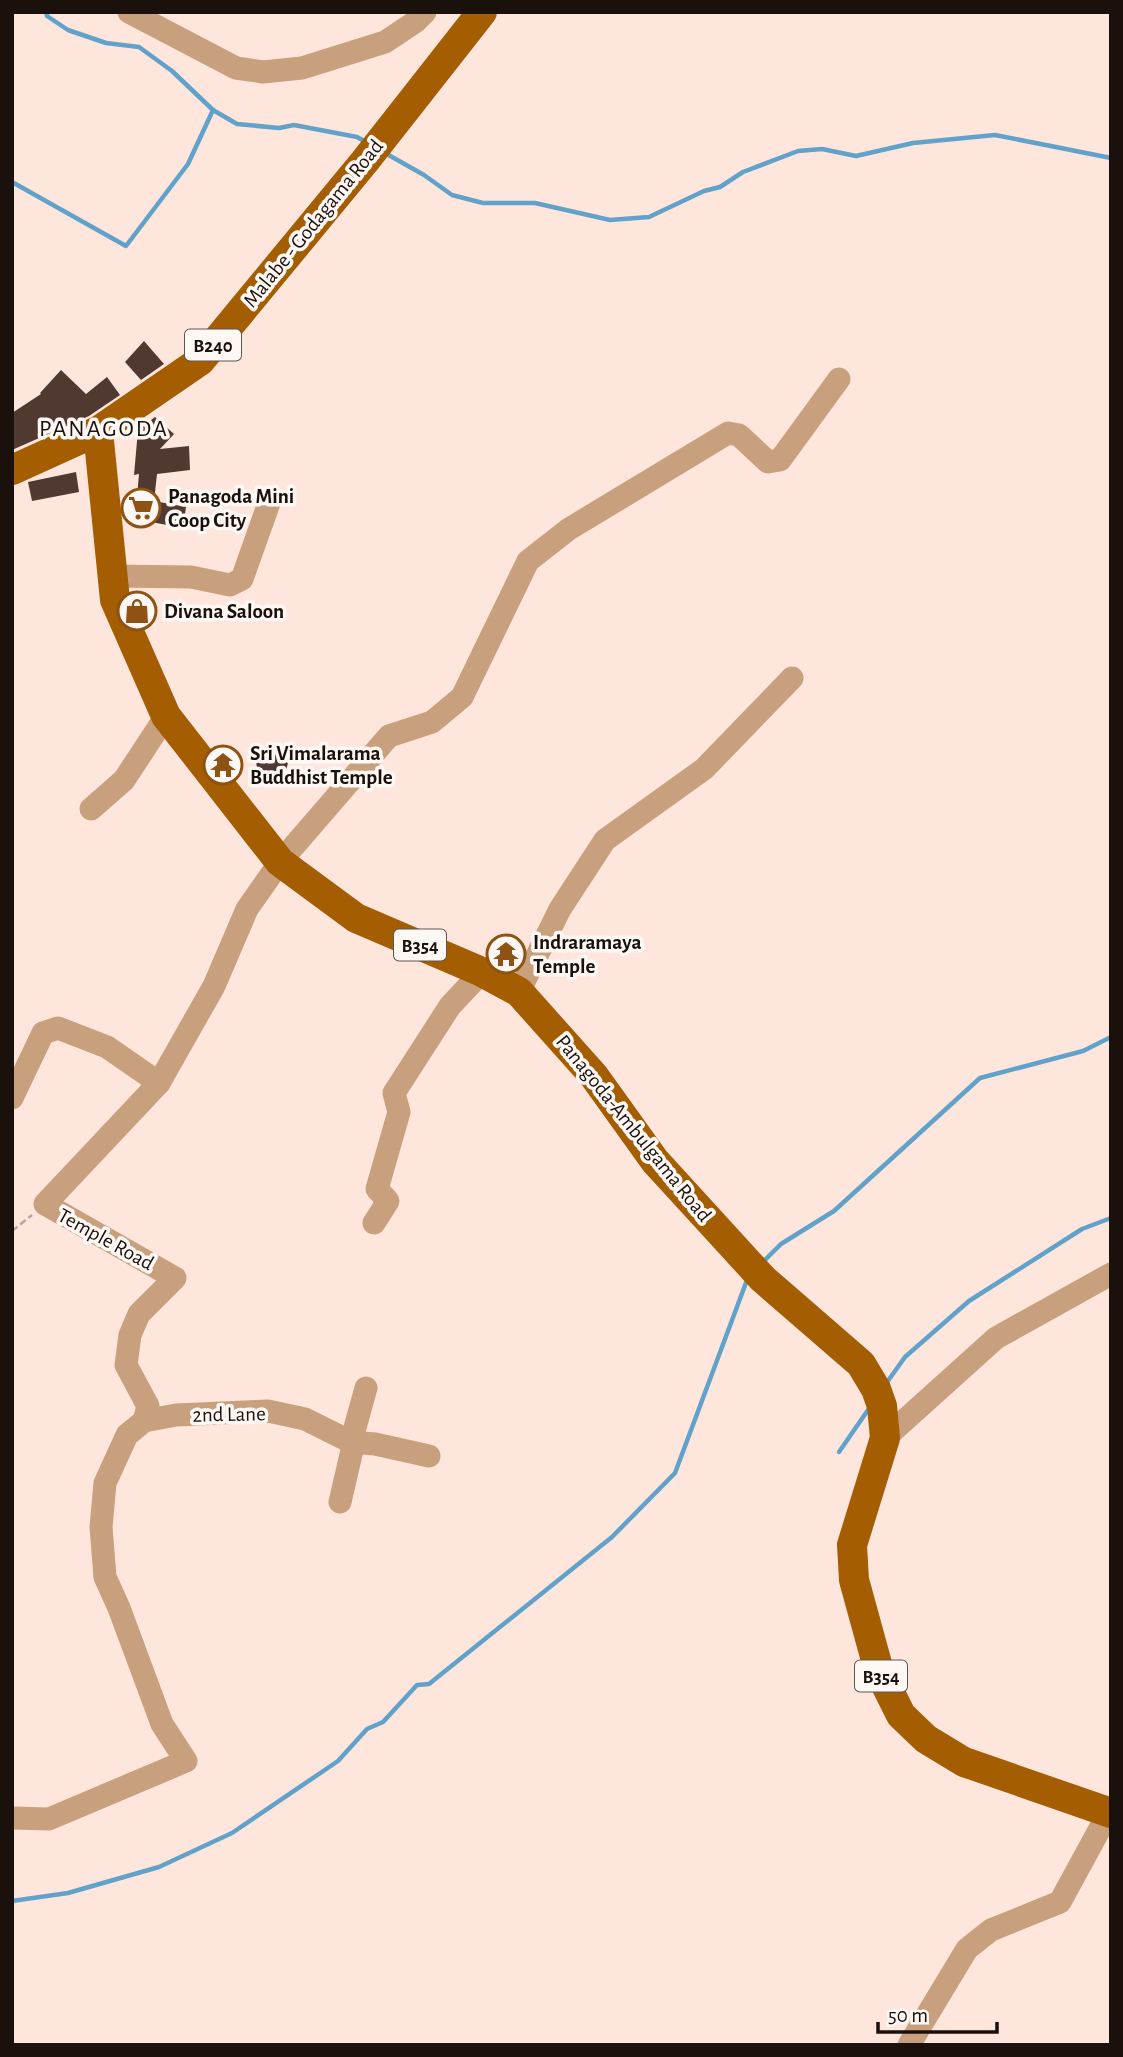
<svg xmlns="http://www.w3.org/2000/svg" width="1123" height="2057" viewBox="0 0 1123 2057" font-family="'Alegreya Sans',sans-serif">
<rect width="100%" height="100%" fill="#ffe6dd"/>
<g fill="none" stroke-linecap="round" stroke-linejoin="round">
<g stroke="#60a2c9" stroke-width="4.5">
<polyline points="46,12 47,16 68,30 106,43 139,47 172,71 213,110 237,124 279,128 294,125 357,137 366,142"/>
<polyline points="385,153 424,175 452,195 483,203 535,203 610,220 649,217 704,191 720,187 743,172 798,151 822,149 856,156 913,143 995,135 1111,158"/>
<polyline points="12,182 126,246 188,164 213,110"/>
<polyline points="762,1263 781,1244 834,1211 980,1078 1083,1051 1111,1037"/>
<polyline points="885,1385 905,1357 969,1301 1082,1229 1111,1218"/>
<polyline points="839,1452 870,1407"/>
<polyline points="12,1901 68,1893 159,1867 232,1833 338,1761 367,1729 383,1722 417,1685 429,1684 612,1537 675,1473 747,1280"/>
</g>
</g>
<g fill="#503930">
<polygon points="144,341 164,364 141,380 125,362"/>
<polygon points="61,370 86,394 107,377 120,395 89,416 12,450 12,413 41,394 40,393"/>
<polygon points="155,417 174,434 160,449 189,446 190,470 157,474 154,501 186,507 183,528 135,519 139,474 134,475 138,430"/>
<polygon points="76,472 79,492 32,501 28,482"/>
<circle cx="272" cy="761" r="16"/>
</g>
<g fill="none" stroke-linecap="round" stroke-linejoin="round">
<polyline stroke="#b9a59d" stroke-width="2.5" stroke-dasharray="7 3.5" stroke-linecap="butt" points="12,1231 32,1215"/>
<g stroke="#c8a07e" stroke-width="23">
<polyline points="129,12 236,68 263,72 302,68 385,42 415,22 425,12"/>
<polyline points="113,576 191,577 230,585 242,579 269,503"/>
<polyline points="91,809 124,780 166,716"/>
<polyline points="519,992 560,909 605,840 704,769 792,678"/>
<polyline points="12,1098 43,1033 58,1028 107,1047 159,1083"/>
<polyline points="374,1223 388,1201 377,1189 399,1112 394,1093 450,1006 482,972"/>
<polyline points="144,1421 176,1415 268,1411 305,1419 351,1442 375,1444 429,1456"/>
<polyline points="885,1438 996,1338 1111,1274"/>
<polyline points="340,1502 352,1450 351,1442 366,1388"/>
<polyline points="12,1818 49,1819 186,1761 162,1724 119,1608 105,1577 101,1527 105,1483 127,1435 144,1421 148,1406 126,1365 130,1335 139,1314 175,1278 45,1204 159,1083 214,986 247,909 280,862 389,736 432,722 462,697 528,561 569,529 728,433 739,435 768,462 780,460 839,379"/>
<polyline points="909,2045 967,1949 991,1930 1060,1902 1109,1812"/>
</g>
<g stroke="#a45d00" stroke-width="30">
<polyline points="98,431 115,600 166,716 280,862 356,918 482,972 519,992 594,1076 655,1161 763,1279 861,1364 876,1389 882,1406 885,1438 852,1545 854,1580 879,1671 901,1715 926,1739 964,1762 1111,1813"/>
<polyline points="12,470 98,431 200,361 365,161 482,12"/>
</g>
</g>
<defs>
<symbol id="supermarket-ring" viewBox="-11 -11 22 22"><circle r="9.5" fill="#fef8f5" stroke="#8e5213" stroke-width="1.5"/><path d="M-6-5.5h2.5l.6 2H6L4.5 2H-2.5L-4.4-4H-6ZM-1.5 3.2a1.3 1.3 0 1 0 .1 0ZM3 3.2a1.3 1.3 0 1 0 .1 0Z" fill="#8e5213"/></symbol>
<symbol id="shop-ring" viewBox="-11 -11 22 22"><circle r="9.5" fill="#fef8f5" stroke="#8e5213" stroke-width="1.5"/><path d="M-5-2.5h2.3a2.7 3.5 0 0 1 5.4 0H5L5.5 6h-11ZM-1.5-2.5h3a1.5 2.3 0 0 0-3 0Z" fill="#8e5213"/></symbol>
<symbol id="temple-ring" viewBox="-11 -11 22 22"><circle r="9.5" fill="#fef8f5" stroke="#8e5213" stroke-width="1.5"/><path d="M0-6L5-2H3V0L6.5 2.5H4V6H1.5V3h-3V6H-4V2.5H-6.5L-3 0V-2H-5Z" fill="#8e5213"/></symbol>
</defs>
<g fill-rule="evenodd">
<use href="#supermarket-ring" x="119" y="486" width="44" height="44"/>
<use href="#shop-ring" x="115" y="589" width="44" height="44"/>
<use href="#temple-ring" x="201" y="743" width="44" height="44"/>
<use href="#temple-ring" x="484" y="932" width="44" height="44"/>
</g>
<g text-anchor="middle" stroke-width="7" stroke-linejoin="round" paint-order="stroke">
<g fill="#fef8f5" stroke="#5e5652" stroke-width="2">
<rect x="185" y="329.5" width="56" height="31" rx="5"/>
<rect x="394" y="929.5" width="52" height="31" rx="5"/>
<rect x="855" y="1660.5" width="52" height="31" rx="5"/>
</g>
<g font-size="19" font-weight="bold" fill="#1a100c">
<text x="213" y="352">B240</text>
<text x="420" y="952">B354</text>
<text x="881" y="1683">B354</text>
</g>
<g font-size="21" fill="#1a100c" stroke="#fef8f5">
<text transform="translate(313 223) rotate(-51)" y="7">Malabe - Godagama Road</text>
<text transform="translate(634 1128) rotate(51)" y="7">Panagoda-Ambulgama Road</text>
<text transform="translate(106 1239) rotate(29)" y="7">Temple Road</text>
<text transform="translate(229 1414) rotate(-1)" y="7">2nd Lane</text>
</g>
<g font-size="21" font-weight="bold" fill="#1a100c" stroke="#fef8f5" text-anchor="start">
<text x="168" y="503">Panagoda Mini<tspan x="168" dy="24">Coop City</tspan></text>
<text x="164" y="618">Divana Saloon</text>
<text x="250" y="760">Sri Vimalarama<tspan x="250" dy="24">Buddhist Temple</tspan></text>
<text x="533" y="949">Indraramaya<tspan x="533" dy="24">Temple</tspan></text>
</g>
<g font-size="24" letter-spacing="2" fill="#1a100c" stroke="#fef8f5">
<text x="104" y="436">PANAGODA</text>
</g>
</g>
<rect width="1123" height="2057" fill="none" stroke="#1a100c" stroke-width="28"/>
<path d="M878 2022v10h119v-10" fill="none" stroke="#1a100c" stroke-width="3.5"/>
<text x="888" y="2022" font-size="21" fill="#1a100c" stroke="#fef8f5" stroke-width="5" paint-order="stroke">50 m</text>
</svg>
